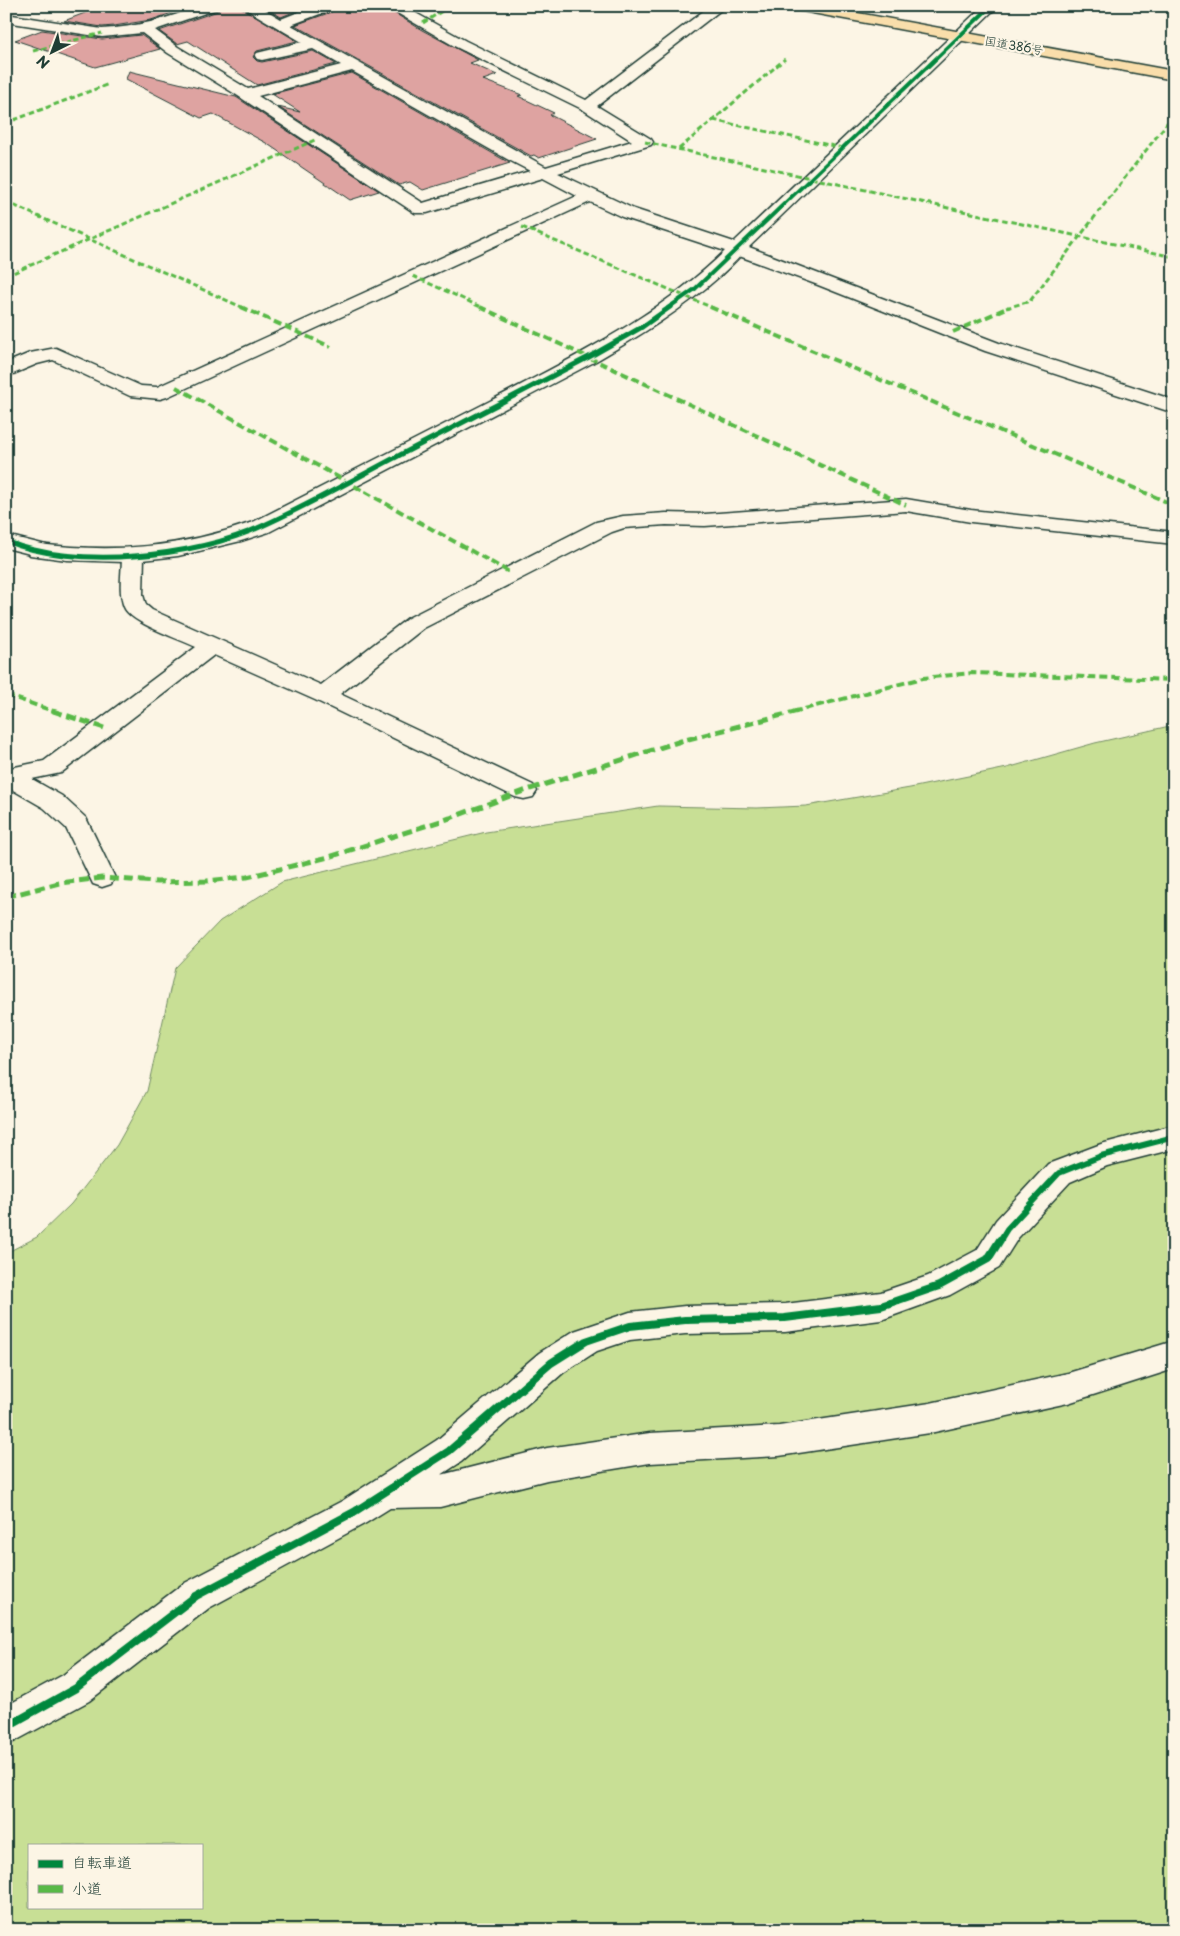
<svg xmlns="http://www.w3.org/2000/svg" width="1180" height="1936" viewBox="0 0 1180 1936" font-family="'Playpen Sans','Klee One',sans-serif">
<rect width="100%" height="100%" fill="#fcf5e5"/>
<filter id="ink" filterUnits="userSpaceOnUse"><feTurbulence type="fractalNoise" baseFrequency=".02" numOctaves="2"/><feDisplacementMap in="SourceGraphic" scale="10" xChannelSelector="R" yChannelSelector="G"/><feConvolveMatrix kernelMatrix="1 2 1 2 8 2 1 2 1" color-interpolation-filters="sRGB"/></filter>
<g filter="url(#ink)">
<path fill="#c8df95" stroke="#748e64" fill-rule="evenodd" d="M1174 725V1930H6V1253L37 1237 71 1204 117 1145 147 1091 175 968 220 921 282 882 486 832 658 806 757 808 806 806 910 788 1007 768 1095 743ZM29 1845H201V1907H29Z"/>
<g fill="#dea3a1" stroke="#1f3d34">
<polygon points="103,6 193,6 151,20 114,26 102,27 64,21"/>
<polygon points="221,6 239,6 297,41 257,51 253,57 257,61 262,62 313,51 336,64 257,85 188,41 177,44 159,31 218,11"/>
<polygon points="263,6 308,6 281,17"/>
<polygon points="337,6 383,6 422,30 478,60 470,63 497,75 483,80 522,95 518,96 554,113 550,115 597,139 539,158 534,155 531,156 295,25 334,11"/>
<polygon points="42,30 102,39 141,35 160,49 95,67 15,40"/>
<polygon points="129,71 236,97 379,191 350,200 266,143 213,114 201,118 126,79"/>
<polygon points="352,73 506,161 510,163 423,190 410,182 399,185 278,107 300,112 272,94"/>
</g>
<g fill="none" stroke-linecap="round" stroke-linejoin="round">
<defs>
<g id="minor">
<path d="M199 6H219L217 9 155 30 178 47 248 89 341 65 313 49 262 60 257 59 255 56 257 53 302 42 241 6H259L281 19 314 6H335L333 9 291 25 546 167 632 141 582 109 456 47 385 6H403L466 41 586 100 710 6H726L597 106 651 139 653 142 651 145 558 173 634 209 734 242 983 6H998L749 247 999 343 1174 400V413L985 351 818 285 731 253 622 217 590 202 167 397 160 399 130 396 53 360 37 364 6 377V363L30 353 56 348 141 386 157 387 577 196 543 178 427 213H415L232 92 168 53 142 33 102 37 6 22V14L102 29C136 27 168 19 199 6ZM352 71 507 159 530 171 423 203 258 96Z"/>
<path d="M906 499 971 510 1174 532V544L971 522 906 511 705 526 666 525 624 528 612 532 424 628 340 694 533 785 537 791 533 797 524 799 515 797 315 700 214 655 61 773 32 779 62 796 86 818 115 878 111 884 102 887 93 884 66 828 44 808 6 786V767L10 768 44 761 196 647C180 639 130 623 124 607 118 592 122 572 122 556L125 551 133 549 141 551 144 556 143 595 146 605 152 610 321 685 408 618 596 522 623 516 666 513 705 514Z"/>
<polygon points="6,535 46,545 49,550 46,555 38,556 6,548"/>
<polygon points="1174,1125 1174,1149 1107,1166 1070,1182 1018,1238 999,1268 950,1295 881,1320 785,1332 685,1334 630,1340 597,1351 563,1373 461,1462 441,1475 547,1448 650,1433 779,1426 930,1403 1068,1373 1174,1341 1174,1369 1068,1403 930,1433 779,1456 650,1463 547,1480 440,1507 390,1508 366,1523 209,1608 89,1701 6,1746 6,1706 63,1675 183,1584 342,1501 437,1440 539,1353 574,1331 630,1312 685,1306 785,1304 881,1292 928,1276 977,1250 996,1220 1048,1164 1101,1144"/>
</g>
<path id="tertiary" d="M737 244 743 245 746 249C739 259 728 268 719 277 682 310 639 336 596 361L269 532 241 541 178 556 124 562 67 560 30 555 27 550 30 545 38 544C115 553 180 548 253 522 332 482 411 441 490 401 576 356 662 315 731 245Z"/>
<polygon id="trunk" points="789,6 820,6 1174,71 1174,80 796,10"/>
</defs>
<use href="#minor" stroke="#1f3d34" stroke-width="3"/>
<use href="#tertiary" stroke="#1f3d34" stroke-width="3"/>
<use href="#trunk" stroke="#1f3d34" stroke-width="3"/>
<use href="#minor" fill="#fcf5e5" fill-rule="evenodd"/>
<use href="#tertiary" fill="#fcf5e5" fill-rule="evenodd"/>
<use href="#trunk" fill="#f9deab" fill-rule="evenodd"/>
<g stroke="#58b947" stroke-width="3" stroke-dasharray="5.5 3" stroke-linecap="butt">
<polyline points="423,23 450,6"/>
<polyline points="33,51 102,33"/>
<polyline points="713,120 843,148"/>
<polyline points="6,123 109,84"/>
<polyline points="645,142 1174,257"/>
<polyline points="679,149 785,59"/>
<polyline points="6,202 244,308"/>
<polyline points="522,227 713,308"/>
<polyline points="6,276 315,140"/>
<polyline points="413,276 483,308"/>
<polyline points="1006,308 1030,301 1174,114"/>
</g>
<g stroke="#58b947" stroke-width="4" stroke-dasharray="8 4" stroke-linecap="butt">
<polyline points="241,307 331,347"/>
<polyline points="480,307 906,505"/>
<polyline points="710,307 1174,505"/>
<polyline points="953,332 1009,307"/>
<polyline points="176,387 511,573"/>
<polyline points="6,695 56,712"/>
<polyline points="793,712 923,678 972,673 1174,680"/>
</g>
<g stroke="#58b947" stroke-width="5" stroke-dasharray="10 5" stroke-linecap="butt">
<polyline points="53,711 104,728"/>
<polyline points="6,897 59,883 102,878 157,882 207,881 247,877 329,857 450,818 524,791 681,741 798,711"/>
</g>
<defs>
<polyline id="cycleway-far3" points="668,308 695,289 991,6"/>
<path id="cycleway-far2" d="M6 541C74 570 196 557 262 526 309 505 354 479 400 455 463 422 526 390 589 357L642 327 670 307"/>
<polyline id="cycleway-far1" points="999,1242 1007,1229 1059,1173 1101,1156 1174,1137"/>
<polyline id="cycleway" points="6,1727 76,1688 196,1596 354,1512 449,1451 551,1363 586,1341 630,1326 685,1320 785,1318 881,1306 939,1286 988,1259 1000,1240"/>
</defs>
<use href="#cycleway-far3" stroke="#fcf5e5" stroke-width="5.5"/>
<use href="#cycleway-far2" stroke="#fcf5e5" stroke-width="8"/>
<use href="#cycleway-far1" stroke="#fcf5e5" stroke-width="9"/>
<use href="#cycleway" stroke="#fcf5e5" stroke-width="11"/>
<use href="#cycleway-far3" stroke="#00873e" stroke-width="4"/>
<use href="#cycleway-far2" stroke="#00873e" stroke-width="5"/>
<use href="#cycleway-far1" stroke="#00873e" stroke-width="6"/>
<use href="#cycleway" stroke="#00873e" stroke-width="8"/>
</g>
</g>
<g text-anchor="middle" stroke-width="4.5" stroke-linejoin="round" paint-order="stroke">
<g font-size="12" fill="#1f3d34" stroke="#fcf5e5">
<text transform="translate(1014 46) rotate(10)" y="4">国道386号</text>
</g>
</g>
<rect width="1180" height="1936" fill="none" stroke="#fcf5e5" stroke-width="25"/>
<rect x="12" y="12" width="1155" height="1911" fill="none" stroke="#1f3d34" stroke-width="2" filter="url(#ink)"/>
<rect x="28" y="1844" width="175" height="65" fill="#fcf5e5" stroke="#a4ab9e"/>
<rect x="38" y="1860" width="25" height="8" fill="#00873e" stroke="#a4ab9e"/>
<text x="72" y="1868" font-size="15" fill="#1f3d34">自転車道</text>
<rect x="38" y="1885" width="25" height="8" fill="#58b947" stroke="#a4ab9e"/>
<text x="72" y="1894" font-size="15" fill="#1f3d34">小道</text>
<g transform="translate(52 52) rotate(222)" stroke="#fcf5e5" stroke-width="4" paint-order="stroke">
<path d="M0-4L9 19L0 12L-9 19Z" fill="#1f3d34"/>
<text y="-8" font-size="14" font-weight="bold" text-anchor="middle" fill="#1f3d34">N</text>
</g>
</svg>
